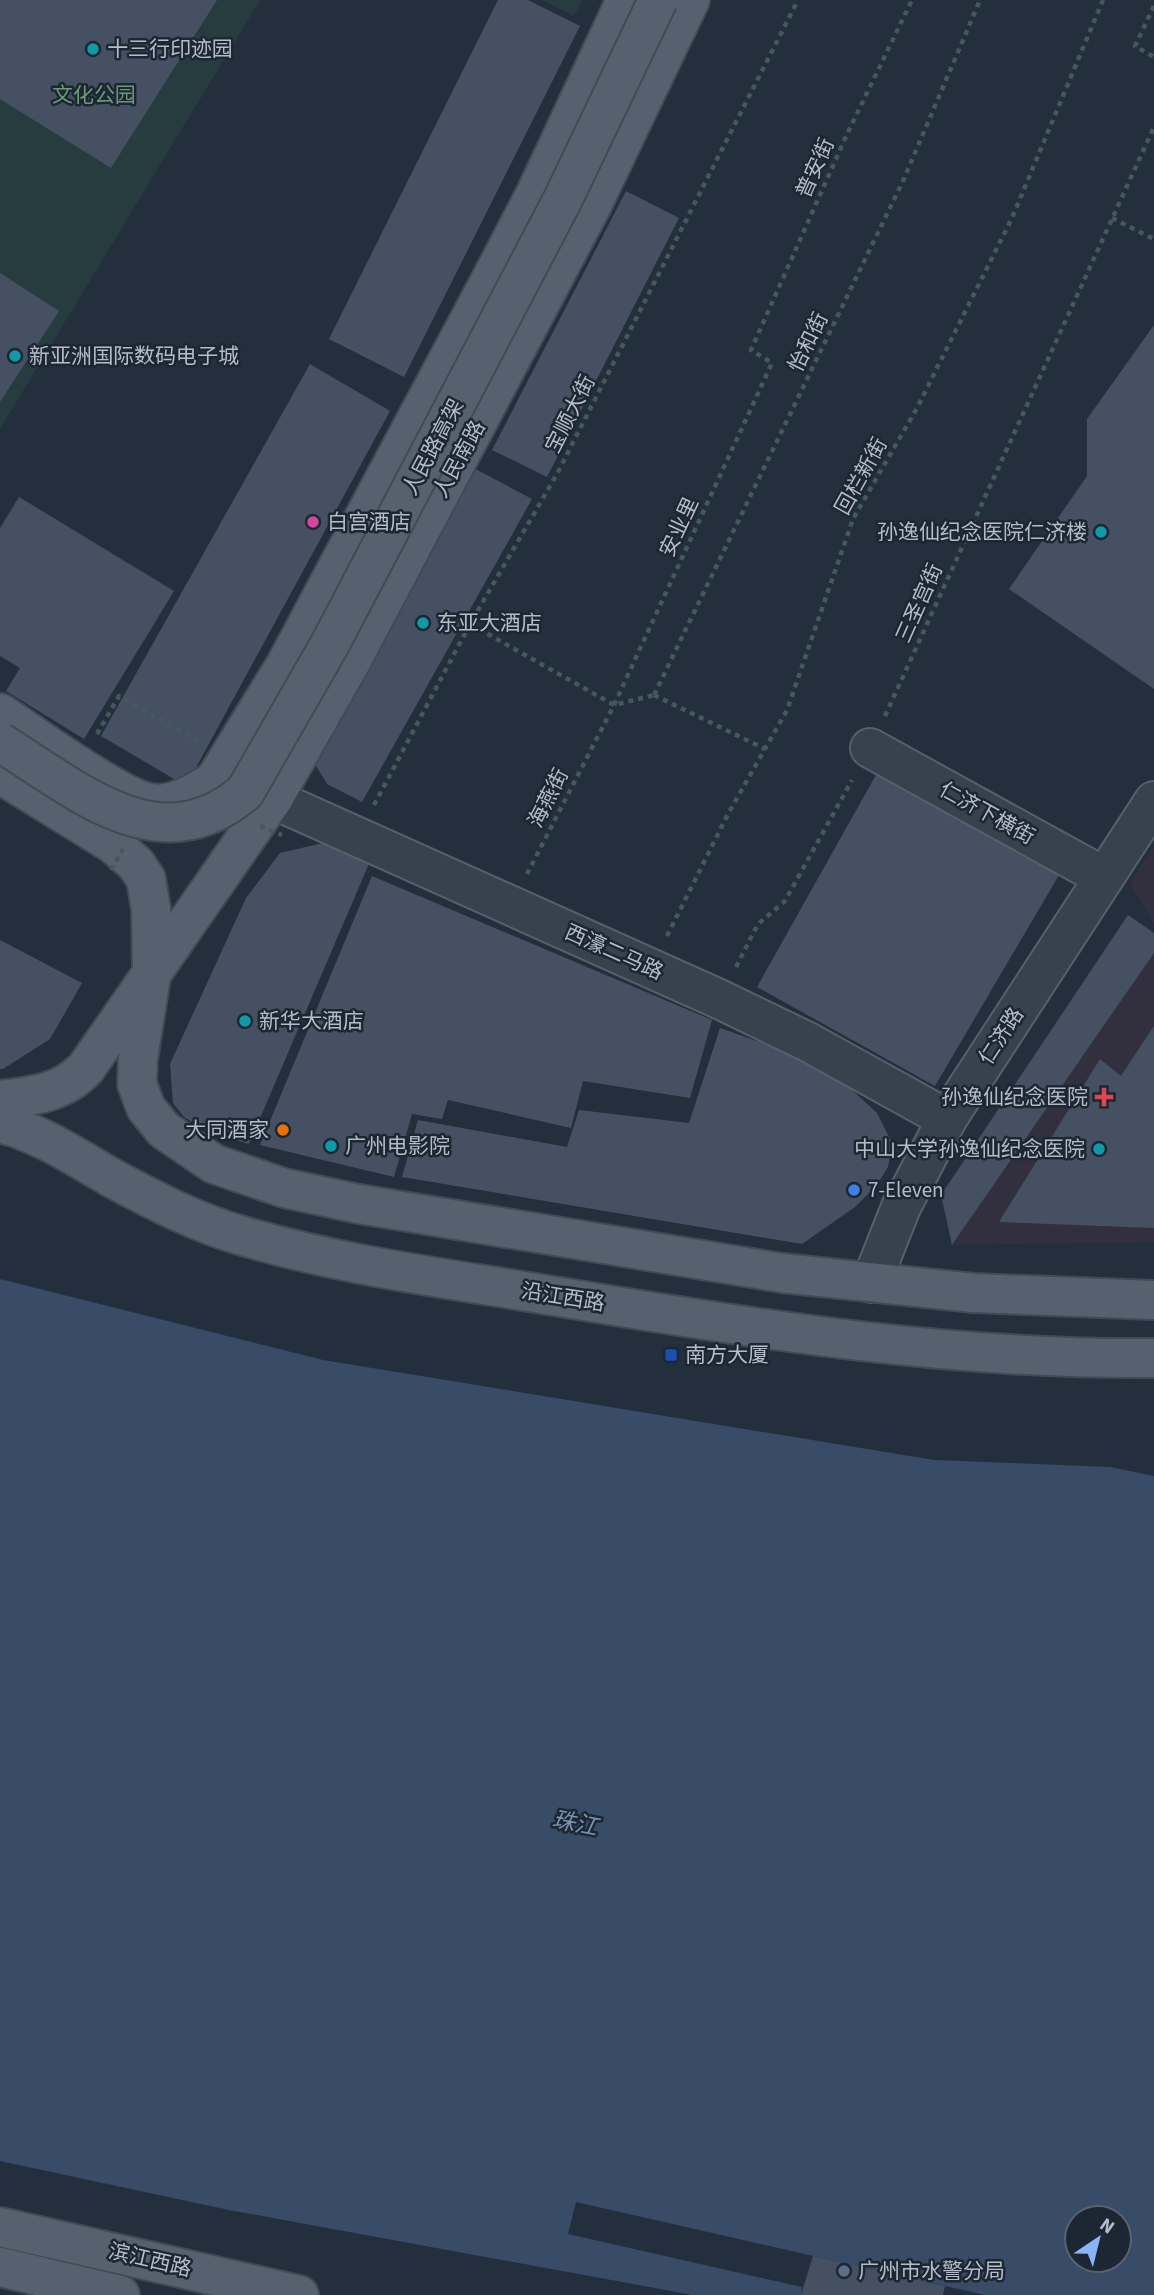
<svg xmlns="http://www.w3.org/2000/svg" width="1154" height="2295" viewBox="0 0 1154 2295" font-family="'Source Sans 3','Noto Sans SC',sans-serif">
<rect width="100%" height="100%" fill="#242f3e"/>
<g fill="#32303f">
<polygon points="1154,845 1154,924 1130,883"/>
<polygon points="1154,953 1154,1242 952,1245"/>
</g>
<g fill="#263c3f">
<polygon points="0,0 260,0 0,429"/>
<polygon points="542,0 582,0 574,16"/>
</g>
<path fill="#394c67" fill-rule="evenodd" d="M0 1279 323 1360 934 1460 1110 1467 1154 1476V2295H693L229 2210 0 2161ZM1077 2218H1119V2260H1077Z"/>
<polygon fill="#242f3e" points="576,2202 985,2295 801,2295 802,2287 568,2234"/>
<g fill="#455162">
<polygon points="0,0 217,0 111,168 0,99"/>
<polygon points="498,0 528,0 580,26 404,377 329,339"/>
<polygon points="626,191 679,218 547,477 492,450"/>
<polygon points="0,273 59,311 0,402"/>
<polygon points="1154,325 1154,689 1009,589 1087,476 1087,419"/>
<polygon points="310,364 390,411 186,786 101,736"/>
<polygon points="470,466 532,499 362,802 327,784 315,764"/>
<polygon points="19,497 174,591 84,739 6,691 20,668 0,656 0,528"/>
<polygon points="881,766 1059,875 935,1086 757,987"/>
<polygon points="327,842 371,859 249,1144 205,1130 184,1117 173,1103 170,1064 246,898 280,853"/>
<polygon points="372,876 712,1020 690,1098 583,1081 571,1128 448,1100 442,1119 412,1114 394,1177 260,1145"/>
<polygon points="1128,915 1154,933 1154,953 952,1245 941,1195"/>
<polygon points="0,940 82,983 50,1039 3,1069 0,1069"/>
<polygon points="1154,1026 1154,1228 999,1222 1100,1059 1121,1076"/>
<polygon points="720,1028 780,1049 837,1076 877,1113 892,1143 888,1167 877,1185 855,1207 802,1244 402,1177 418,1120 567,1147 579,1110 689,1123"/>
<polygon points="813,2256 945,2286 943,2295 801,2295"/>
</g>
<g fill="none" stroke-linecap="round" stroke-linejoin="round">
<defs>
<g id="minor">
<polyline points="870,748 1104,877"/>
<polyline points="273,799 719,999 808,1042 947,1119"/>
<polyline points="871,1283 901,1207 947,1119 1154,801"/>
</g>
<g id="major">
<path d="M0 713C31 733 118 797 150 803 173 807 197 792 215 780L285 666 488 285 536 193 626 0"/>
<polyline points="0,774 113,844 136,864 146,879 151,909 152,970 138,1059 137,1084 146,1108 164,1130 214,1164 284,1188 359,1204 782,1273 974,1293 1154,1300"/>
<path d="M0 1100C33 1096 63 1093 86 1068L273 799 353 658 592 205 690 0"/>
<path d="M0 1123C40 1133 77 1158 112 1178 155 1201 197 1223 243 1236 344 1266 451 1279 554 1296 753 1329 952 1360 1154 1358"/>
<polyline points="0,2227 299,2295"/>
<polyline points="0,2267 120,2295"/>
</g>
</defs>
<use href="#minor" stroke="#565f6c" stroke-width="42"/>
<use href="#major" stroke="#414a57" stroke-width="42"/>
<g stroke="#44595c" stroke-width="4.5" stroke-dasharray="5 5" stroke-linecap="butt">
<polyline points="1154,6 1135,46 1154,57"/>
<polyline points="1112,218 1154,239"/>
<polyline points="470,624 614,705 654,695"/>
<polyline points="654,695 903,181 980,0"/>
<polyline points="654,695 765,749"/>
<polyline points="885,716 1154,127"/>
<polyline points="97,734 119,696 198,741"/>
<polyline points="374,805 470,624 557,474 798,0"/>
<polyline points="527,874 614,705 772,363 751,350 848,132 912,0"/>
<polyline points="667,936 728,814 787,710 853,519 917,408 1012,218 1103,0"/>
<polyline points="736,967 758,924 785,901 852,780"/>
</g>
<use href="#minor" stroke="#38414e" stroke-width="38"/>
<use href="#major" stroke="#56606e" stroke-width="38"/>
<defs>
<path id="major-bridge" d="M0 742C77 790 160 865 245 792L330 644 563 199 658 0"/>
</defs>
<use href="#major-bridge" stroke="#414a57" stroke-width="42" stroke-linecap="butt"/>
<g stroke="#44595c" stroke-width="4.5" stroke-dasharray="5 5" stroke-linecap="butt">
<polyline points="260,826 282,835"/>
<polyline points="111,870 123,849"/>
</g>
<use href="#major-bridge" stroke="#56606e" stroke-width="38"/>
</g>
<g fill="#0f9aa8" stroke="#1d2633" stroke-width="2.5">
<circle cx="93" cy="49" r="7"/>
<circle cx="15" cy="356" r="7"/>
<circle cx="1101" cy="532" r="7"/>
<circle cx="423" cy="623" r="7"/>
<circle cx="245" cy="1021" r="7"/>
<circle cx="331" cy="1146" r="7"/>
<circle cx="1099" cy="1149" r="7"/>
</g>
<circle fill="#d1479c" stroke="#1d2633" stroke-width="2.5" cx="313" cy="522" r="7"/>
<path fill="#e0444e" stroke="#1d2633" stroke-width="2.5" d="M1100.5 1086.5h7v7h7v7h-7v7h-7v-7h-7v-7h7z"/>
<circle fill="#e8710a" stroke="#1d2633" stroke-width="2.5" cx="283" cy="1130" r="7"/>
<circle fill="#3f7fe0" stroke="#1d2633" stroke-width="2.5" cx="854" cy="1190" r="7"/>
<rect fill="#1a4fb4" stroke="#1d2633" stroke-width="2.5" x="664" y="1348" width="14" height="14" rx="3.5"/>
<circle fill="#5c6f8a" stroke="#1d2633" stroke-width="2.5" cx="844" cy="2271" r="7"/>
<g text-anchor="middle" stroke-width="5" stroke-linejoin="round" paint-order="stroke">
<g font-size="21" fill="#b4bcc9" stroke="#1d2633" text-anchor="start">
<text x="107" y="56">十三行印迹园</text>
<text x="29" y="363">新亚洲国际数码电子城</text>
<text x="327" y="529">白宫酒店</text>
<text x="1087" y="539" text-anchor="end">孙逸仙纪念医院仁济楼</text>
<text x="437" y="630">东亚大酒店</text>
<text x="259" y="1028">新华大酒店</text>
<text x="1088" y="1104" text-anchor="end">孙逸仙纪念医院</text>
<text x="269" y="1137" text-anchor="end">大同酒家</text>
<text x="345" y="1153">广州电影院</text>
<text x="1085" y="1156" text-anchor="end">中山大学孙逸仙纪念医院</text>
<text x="868" y="1197">7-Eleven</text>
<text x="685" y="1362">南方大厦</text>
<text x="858" y="2278">广州市水警分局</text>
</g>
<g font-size="21" fill="#6b9a76" stroke="#1d2633">
<text x="94" y="102">文化公园</text>
</g>
<g font-size="21" fill="#b4bcc9" stroke="#1d2633">
<text transform="translate(815 168) rotate(-66)" y="7">普安街</text>
<text transform="translate(808 342) rotate(-64)" y="7">怡和街</text>
<text transform="translate(570 414) rotate(-63)" y="7">宝顺大街</text>
<text transform="translate(433 447) rotate(-62)" y="7">人民路高架</text>
<text transform="translate(459 459) rotate(-61)" y="7">人民南路</text>
<text transform="translate(861 476) rotate(-61)" y="7">回栏新街</text>
<text transform="translate(679 527) rotate(-65)" y="7">安业里</text>
<text transform="translate(919 603) rotate(-66)" y="7">三圣宫街</text>
<text transform="translate(548 798) rotate(-63)" y="7">海燕街</text>
<text transform="translate(987 813) rotate(29)" y="7">仁济下横街</text>
<text transform="translate(614 952) rotate(24)" y="7">西濠二马路</text>
<text transform="translate(1001 1036) rotate(-57)" y="7">仁济路</text>
<text transform="translate(563 1297) rotate(9)" y="7">沿江西路</text>
<text transform="translate(150 2260) rotate(13)" y="7">滨江西路</text>
</g>
<g font-size="23" font-style="italic" fill="#7c92b1" stroke="#1d2633">
<text transform="translate(575 1823) rotate(11)" y="8">珠江</text>
</g>
</g>
<g transform="translate(1098 2239) rotate(35)"><circle r="33" fill="#1d2633" stroke="#59626f" stroke-width="2"/>
<path d="M0-5L12 26L0 18L-12 26Z" fill="#8ab4f8"/>
<text y="-10" font-size="19" font-weight="bold" text-anchor="middle" fill="#b4bcc9">N</text>
</g>
</svg>
